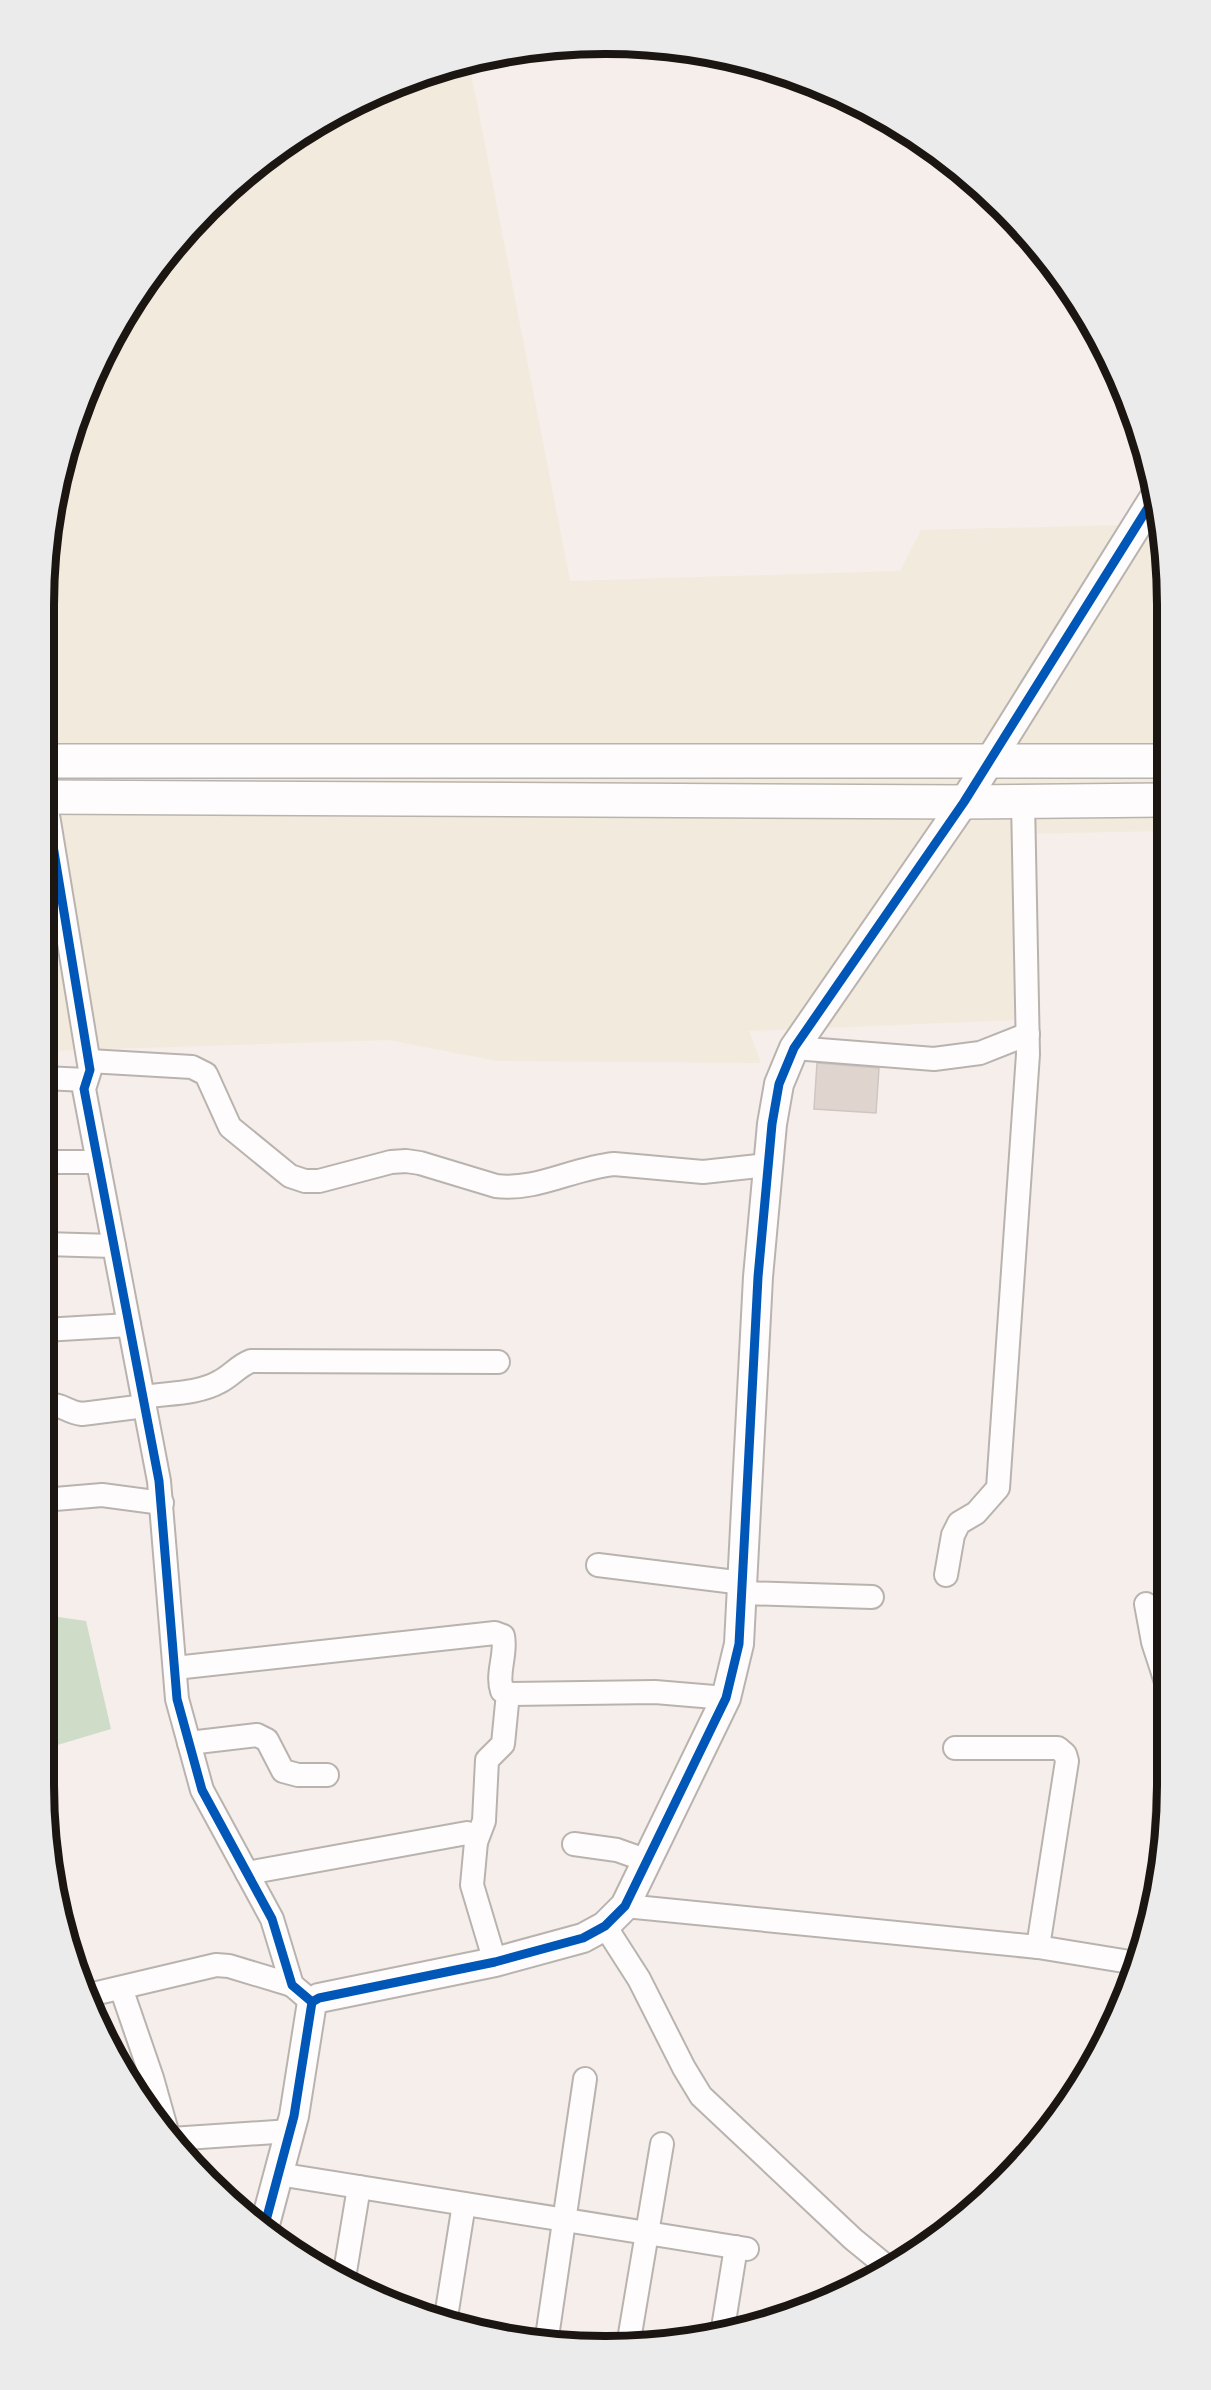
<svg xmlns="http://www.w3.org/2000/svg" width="1211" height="2390" viewBox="0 0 1211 2390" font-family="Roboto,sans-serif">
<rect width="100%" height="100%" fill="#f6eeea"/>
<polygon fill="#f2eadc" points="469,63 570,581 900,571 921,530 1161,524 1163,532 1163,831 1014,834 1014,1020 749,1031 761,1063 497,1061 389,1040 44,1051 45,569 63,460 101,357 159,264 235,183 324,119 425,73"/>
<polygon fill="#cedcc8" points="44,1615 86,1621 111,1729 44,1749"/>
<polygon fill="#e0d5ce" stroke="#cdc6c2" stroke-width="1.5" points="817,1063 879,1068 876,1113 814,1109"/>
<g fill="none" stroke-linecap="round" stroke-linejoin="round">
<defs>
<g id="minor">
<polyline points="45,797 90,1070 84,1089 159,1481 177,1699 202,1790 272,1919 292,1985 312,2002"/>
<polyline points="794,1048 934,1059 980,1053 1028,1034"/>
<path d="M89 1061 192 1067 206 1074 230 1127 290 1176 305 1181H319L391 1162 406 1161 420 1163 496 1186C537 1191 573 1168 614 1164L703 1172 768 1165"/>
<polyline points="44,1078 86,1080"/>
<polyline points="44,1162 98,1162"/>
<polyline points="44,1244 114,1246"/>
<polyline points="44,1330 129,1325"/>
<path d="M143 1397C167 1393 198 1394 219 1382 231 1376 238 1366 251 1361L498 1362"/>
<path d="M44 1405C64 1403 65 1412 82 1414L145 1406"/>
<polyline points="55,1499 102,1495 162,1503"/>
<polyline points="598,1565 743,1583"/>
<polyline points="946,1575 953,1535 959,1523 976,1513 998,1488 1028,1054 1023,801"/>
<polyline points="743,1593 872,1597"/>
<polyline points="1146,1604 1153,1642 1166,1682"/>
<path d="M175 1668 495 1633 503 1636C507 1654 496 1673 502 1691L511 1694 655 1692 726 1698"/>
<polyline points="189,1743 257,1735 267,1740 283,1771 298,1775 327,1775"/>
<polyline points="955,1748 1058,1748 1065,1754 1067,1761 1038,1947"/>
<polyline points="476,1842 484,1821 487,1760 503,1744 508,1693"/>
<polyline points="574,1844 617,1850 648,1861"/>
<polyline points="1163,1844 1166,1790"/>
<polyline points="247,1873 467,1833 473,1835 476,1842 472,1885 495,1962"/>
<polyline points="625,1906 1038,1947 1136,1963"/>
<polyline points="605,1926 639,1979 684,2068 701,2096 853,2239 886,2266"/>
<polyline points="121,1988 152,2078 168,2135"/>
<polyline points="89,1995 216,1965 229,1966 292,1985"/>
<polyline points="171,2139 290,2131"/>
<polyline points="278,2174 747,2249"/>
<polyline points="344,2278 359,2187"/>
<polyline points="446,2317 464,2204"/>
<polyline points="723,2328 736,2247"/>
<polyline points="547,2337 585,2079"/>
<polyline points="629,2340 662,2144"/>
</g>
<polyline id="tertiary" points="264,2228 294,2116 312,2002 319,1998 495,1962 583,1938 605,1926 625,1906 726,1698 739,1644 758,1277 772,1124 779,1084 794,1048 964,802 1154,498"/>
<g id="secondary">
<polyline points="44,761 1163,761"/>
<polyline points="44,797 964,802 1163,800"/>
</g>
</defs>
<use href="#minor" stroke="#b9b3af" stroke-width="26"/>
<use href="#tertiary" stroke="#b9b3af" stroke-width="32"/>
<use href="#secondary" stroke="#b9b3af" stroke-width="36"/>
<use href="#minor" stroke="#fefcfc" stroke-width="22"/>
<use href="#tertiary" stroke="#fefcfc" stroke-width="28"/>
<use href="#secondary" stroke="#fefcfc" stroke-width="33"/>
<defs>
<g id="cycleway">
<polyline points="45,797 90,1070 84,1089 159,1481 177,1699 202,1790 272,1919 292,1985 312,2002"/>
<polyline points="264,2228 294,2116 312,2002 319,1998 495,1962 583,1938 605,1926 625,1906 726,1698 739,1644 758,1277 772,1124 779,1084 794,1048 964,802 1154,498"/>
</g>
</defs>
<use href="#cycleway" stroke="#fefefe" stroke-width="13"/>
<use href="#cycleway" stroke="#0057b8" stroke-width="9"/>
</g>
<path d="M0 0H1211V2390H0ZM605 54H606A551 551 0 0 1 1157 605V1785A551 551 0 0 1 606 2336H605A551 551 0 0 1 54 1785V605A551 551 0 0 1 605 54Z" fill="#ecebeb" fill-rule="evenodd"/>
<path fill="none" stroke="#1b1612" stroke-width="8" d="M605 54H606A551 551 0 0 1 1157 605V1785A551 551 0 0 1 606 2336H605A551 551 0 0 1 54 1785V605A551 551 0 0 1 605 54Z"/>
</svg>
